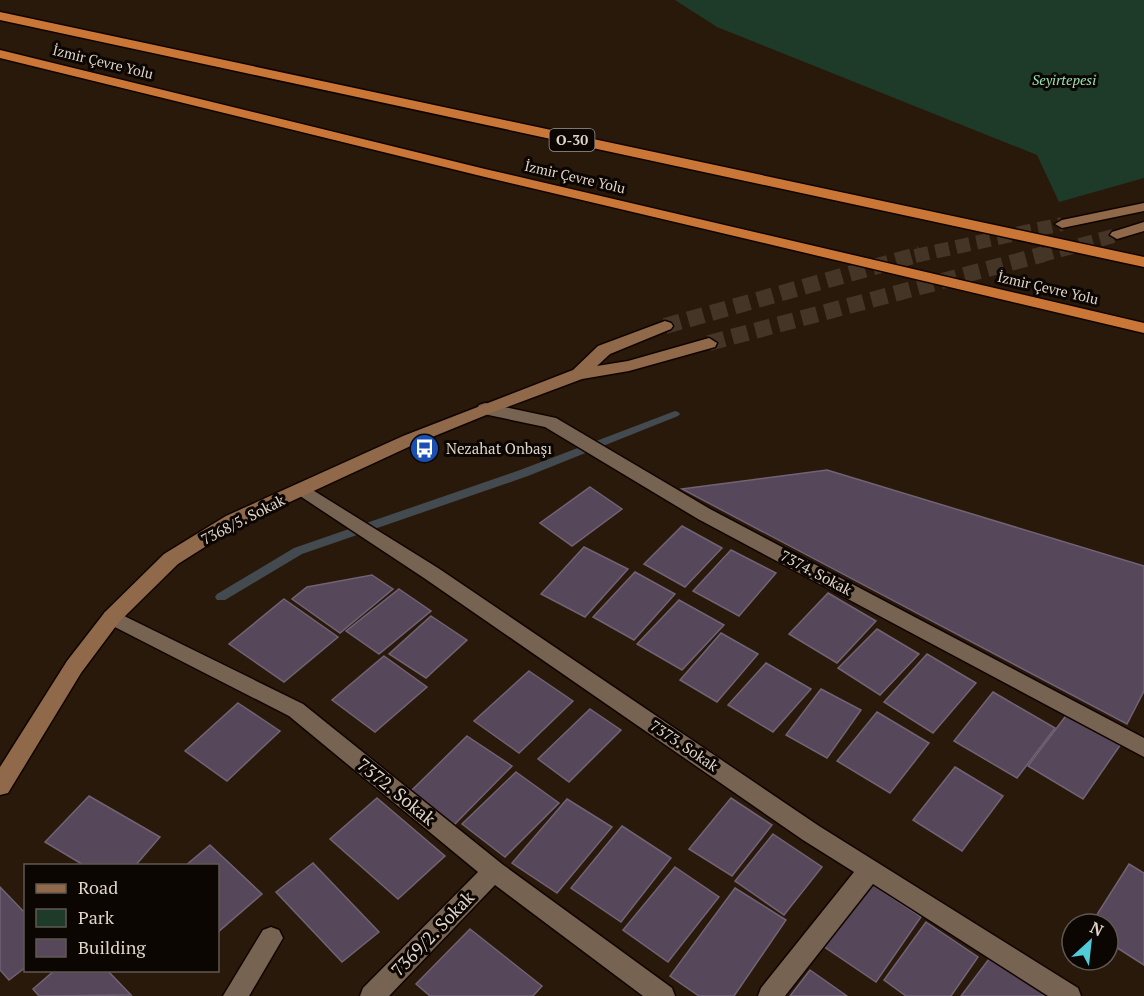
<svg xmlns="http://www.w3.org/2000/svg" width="1144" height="996" viewBox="0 0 1144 996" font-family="'PT Serif',serif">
<rect width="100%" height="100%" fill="#29190a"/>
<polygon fill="#1e3a29" points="675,0 1144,0 1144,178 1059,202 1037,155 717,27"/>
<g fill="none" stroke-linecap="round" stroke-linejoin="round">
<polygon fill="#434a50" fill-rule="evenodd" points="675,411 678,412 680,414 678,416 528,476 302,554 225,600 217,600 215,597 217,594 294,548 520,470"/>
</g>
<g fill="#57475a" stroke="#726275" stroke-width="1.5">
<polygon points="827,470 1144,566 1144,691 1127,724 682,489"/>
<polygon points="590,487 622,509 572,546 540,523"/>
<polygon points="682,526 722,548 685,587 644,564"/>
<polygon points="584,547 628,569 585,617 541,594"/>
<polygon points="731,550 776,573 739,616 693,591"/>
<polygon points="635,572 675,594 634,640 593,617"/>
<polygon points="372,575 393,589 340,633 292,599 307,587"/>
<polygon points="399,589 431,611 379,654 346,631"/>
<polygon points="828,593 876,621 837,663 789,634"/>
<polygon points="284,599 338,637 284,682 229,644"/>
<polygon points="679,600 724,625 682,670 637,644"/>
<polygon points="431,616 467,640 426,678 389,654"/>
<polygon points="877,629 919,654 880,695 838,668"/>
<polygon points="721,633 758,654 717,702 680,680"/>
<polygon points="927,654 976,683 933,733 884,702"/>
<polygon points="384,656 427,687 375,732 332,700"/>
<polygon points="766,663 811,689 773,732 728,705"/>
<polygon points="529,671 573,701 519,753 474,721"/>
<polygon points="821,689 861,710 827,758 786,735"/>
<polygon points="993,692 1055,728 1017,778 954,741"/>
<polygon points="238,703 280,731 227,781 185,751"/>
<polygon points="590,709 621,730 569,782 538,759"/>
<polygon points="877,712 929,743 890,793 837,761"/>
<polygon points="1068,713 1121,744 1083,799 1028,766"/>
<polygon points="467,736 512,766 454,825 409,793"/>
<polygon points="955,767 1003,796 962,851 913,820"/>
<polygon points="516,772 559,803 505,857 462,824"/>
<polygon points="89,796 160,837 135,866 85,866 45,842"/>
<polygon points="377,798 445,856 398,899 330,839"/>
<polygon points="731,798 772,825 732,876 689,849"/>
<polygon points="567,799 612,827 557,893 512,863"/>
<polygon points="622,826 671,858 621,922 571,888"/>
<polygon points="773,834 822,867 784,915 735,881"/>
<polygon points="210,845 262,894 218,932 218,866 185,866"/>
<polygon points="313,863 379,932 342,962 276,892"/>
<polygon points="1129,864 1144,873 1144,965 1108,942 1108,924 1091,924"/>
<polygon points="675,867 719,897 668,962 623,930"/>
<polygon points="870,883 921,917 876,982 823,946"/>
<polygon points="0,887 26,914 26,967 9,980 0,970"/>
<polygon points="735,888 786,920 734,996 699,996 670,976"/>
<polygon points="926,922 978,957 951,996 906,996 884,980"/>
<polygon points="470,929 542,986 533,996 430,996 416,984"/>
<polygon points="992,955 1048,995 1047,996 961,996"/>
<polygon points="55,970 107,970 131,995 39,996 33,989"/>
<polygon points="810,970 847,996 790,996"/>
</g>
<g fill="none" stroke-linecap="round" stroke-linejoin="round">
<g stroke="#443527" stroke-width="14" stroke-dasharray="14 7" stroke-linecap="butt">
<polyline points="915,256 1062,224"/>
<polyline points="1039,256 1117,235"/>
</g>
<g stroke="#443527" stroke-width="16" stroke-dasharray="16 8" stroke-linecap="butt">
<polyline points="665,326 920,254"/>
<polyline points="709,343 1044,254"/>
</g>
<defs>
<g id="street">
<polygon points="485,403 556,418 710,509 1144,738 1144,757 698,519 545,427 479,413 477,409 479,405"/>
<polygon points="303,484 438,568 819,826 1078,988 1081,996 1048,996 873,884 785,996 758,996 761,988 854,872 803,840 424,578 297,494 294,490 297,486"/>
<polygon points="112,610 303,704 502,864 672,988 675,996 643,996 495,885 389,996 360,996 363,988 478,872 289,716 105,622 102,617 105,612"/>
<polygon points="271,927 279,930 283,938 249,996 223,996 263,930"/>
</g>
<g id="secondary">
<polygon points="1144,203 1144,211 1062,228 1055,224 1062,220"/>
<polygon points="1144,222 1144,231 1117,239 1110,235 1112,232"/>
<polygon points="665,321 671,323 673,326 671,329 610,354 597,366 628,361 709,338 717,343 715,347 629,371 582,379 491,413 415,444 238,526 178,564 119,622 81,673 8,793 0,795 0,767 67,661 105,612 164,554 226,516 403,436 573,370 598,346"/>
</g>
<g id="highway">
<polygon points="0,12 1144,257 1144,267 0,20"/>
<polygon points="0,50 485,169 1144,323 1144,333 485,177 0,58"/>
</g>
</defs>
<use href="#street" stroke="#110400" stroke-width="3"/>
<use href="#secondary" stroke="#110400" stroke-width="3"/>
<use href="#highway" stroke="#110400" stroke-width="3"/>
<use href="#street" fill="#766352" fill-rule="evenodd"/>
<use href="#secondary" fill="#8f694a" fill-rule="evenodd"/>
<use href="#highway" fill="#ca7637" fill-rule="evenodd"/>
</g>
<defs>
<symbol id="bus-disc" viewBox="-11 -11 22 22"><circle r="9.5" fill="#1a4fb4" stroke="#0c0602"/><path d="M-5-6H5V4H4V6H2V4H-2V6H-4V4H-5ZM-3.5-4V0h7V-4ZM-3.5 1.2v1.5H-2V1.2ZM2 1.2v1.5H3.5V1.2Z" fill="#fff"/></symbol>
</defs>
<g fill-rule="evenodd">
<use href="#bus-disc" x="408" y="432" width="33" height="33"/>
</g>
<g text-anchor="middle" stroke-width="6" stroke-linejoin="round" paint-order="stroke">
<g font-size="14" fill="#dfd4ca" stroke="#0c0602">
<text transform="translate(103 62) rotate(14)" y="5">İzmir Çevre Yolu</text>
<text transform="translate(575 177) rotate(13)" y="5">İzmir Çevre Yolu</text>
<text transform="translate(1048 288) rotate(13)" y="5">İzmir Çevre Yolu</text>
</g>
<g font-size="14" font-style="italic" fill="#95e1b1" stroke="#0c0602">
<text x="1064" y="85">Seyirtepesi</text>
</g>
<rect fill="#0c0602" stroke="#a0968e" stroke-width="1.5" x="549.5" y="129" width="45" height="22" rx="4.5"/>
<g font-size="14" font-weight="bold" fill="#dfd4ca">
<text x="572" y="145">O-30</text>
</g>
<g font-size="15" fill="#dfd4ca" stroke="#0c0602" text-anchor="start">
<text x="446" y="454">Nezahat Onbaşı</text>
</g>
<g font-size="15" fill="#dfd4ca" stroke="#0c0602">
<text transform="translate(243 520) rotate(-27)" y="5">7368/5. Sokak</text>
<text transform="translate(816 573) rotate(28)" y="5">7374. Sokak</text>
<text transform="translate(684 746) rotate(34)" y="5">7373. Sokak</text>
</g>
<g font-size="18" fill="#dfd4ca" stroke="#0c0602">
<text transform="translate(396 792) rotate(39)" y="6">7372. Sokak</text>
<text transform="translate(433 934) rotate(-46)" y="6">7369/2. Sokak</text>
</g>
</g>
<rect x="24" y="864" width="195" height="108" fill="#0c0602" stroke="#605852" stroke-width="1.5"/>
<rect x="36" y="884" width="30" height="9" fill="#8f694a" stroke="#605852" stroke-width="1.5"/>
<text x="78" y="894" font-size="18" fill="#dfd4ca">Road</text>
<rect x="36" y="909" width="30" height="18" fill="#1e3a29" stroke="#605852" stroke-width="1.5"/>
<text x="78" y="924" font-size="18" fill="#dfd4ca">Park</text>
<rect x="36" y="939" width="30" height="18" fill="#57475a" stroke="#605852" stroke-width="1.5"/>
<text x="78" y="954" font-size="18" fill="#dfd4ca">Building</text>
<g transform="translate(1090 942) rotate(27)"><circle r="28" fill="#0c0602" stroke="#605852" stroke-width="1.5"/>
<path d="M0-4.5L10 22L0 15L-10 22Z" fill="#52cbd9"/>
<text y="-9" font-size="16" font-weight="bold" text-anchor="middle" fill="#dfd4ca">N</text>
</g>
</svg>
